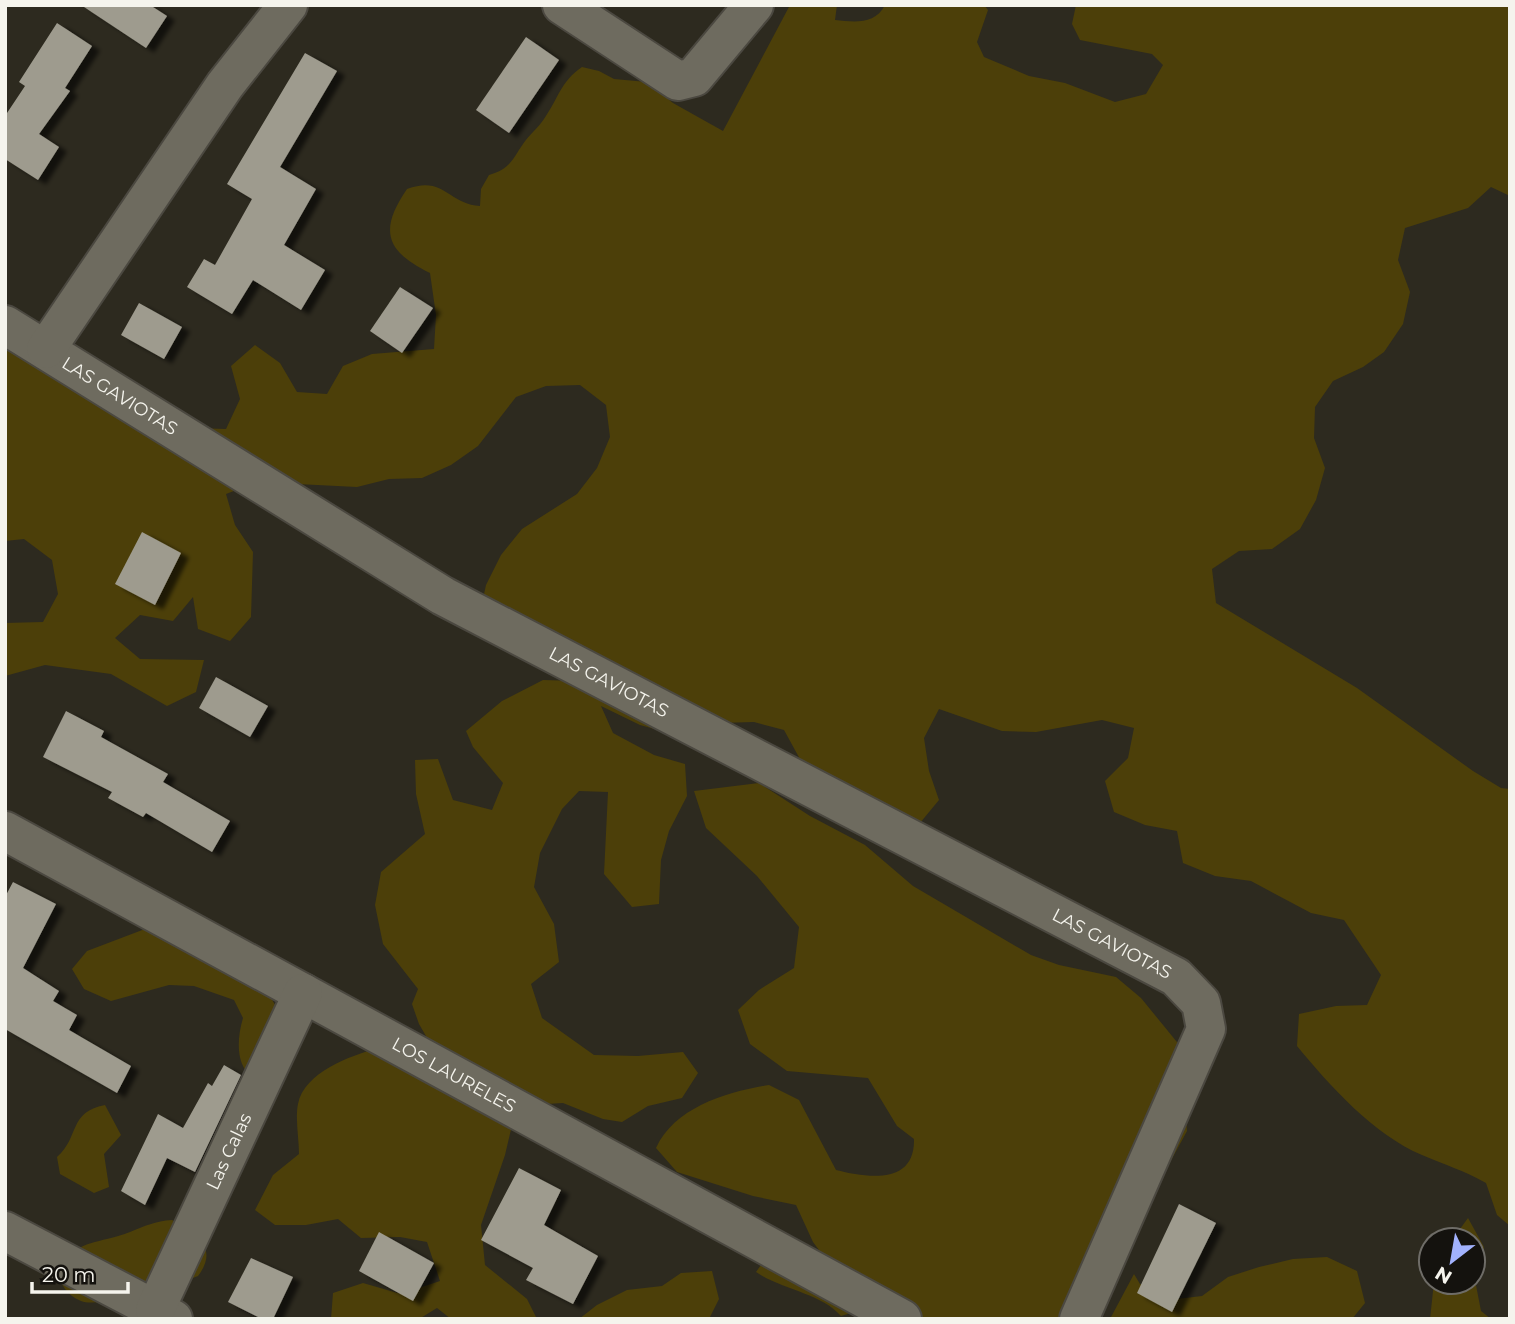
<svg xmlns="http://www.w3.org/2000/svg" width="1515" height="1324" viewBox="0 0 1515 1324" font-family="Montserrat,sans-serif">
<defs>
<filter id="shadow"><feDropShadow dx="8" dy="4.5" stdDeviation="2" flood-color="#0009"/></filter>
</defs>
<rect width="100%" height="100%" fill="#2d2a1f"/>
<g fill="#4c3f09">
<path d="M790 5H837L835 20C854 22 875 25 885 5H984L988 10 977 42 984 57 1029 76 1065 83 1115 102 1146 94 1163 65 1152 54 1080 40 1072 24 1076 5H1510V196L1491 187 1468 208 1405 228 1398 260 1410 292 1403 324 1384 352 1363 367 1333 381 1315 407 1314 438 1325 468 1316 500 1300 529 1272 549 1239 551 1212 569 1216 603 1357 688 1473 771 1501 788 1510 789V1226L1497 1215 1486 1183C1463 1170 1445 1165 1422 1155 1374 1135 1329 1085 1297 1046L1299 1014 1336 1006 1367 1005 1381 975 1344 920 1311 913 1251 881 1215 876 1183 863 1177 831 1145 825 1114 812 1105 781 1128 758 1134 728 1102 720 1036 732 1002 731 939 709 924 738 929 771 939 800 920 823 801 761 784 730 754 722 719 723 669 733 640 725 601 706 613 733 654 755 685 764 687 796 669 831 661 860 659 904 632 907 604 874 608 792 579 791 562 809 540 853 534 887 554 924 559 962 531 984 542 1018 594 1055 638 1056 683 1052 698 1073 682 1098 648 1106 622 1122 603 1119 563 1103 512 1106 441 1062 419 1024 412 1004 418 989 383 944 375 905 381 872 425 834 416 794 415 760 438 759 453 800 492 810 503 783 473 747 466 731 502 701 543 680 577 681 593 696 581 658 496 646 479 617 486 585 501 555 522 529 577 494 597 468 610 437 606 405 580 385 546 386 516 397 478 446 451 465 422 478 389 479 357 487 257 482 226 494 235 525 253 552 251 617 230 641 198 629 193 597 173 621 140 615 115 638 140 659 204 660 196 692 167 706 111 674 45 665 5 676V623L43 622 58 594 52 560 24 539 5 541V343L194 428 226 429 240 399 231 366 255 345 280 363 297 392 327 394 343 366 372 354 434 349 436 315 430 273C385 251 379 230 407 189 444 175 448 204 480 206L481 189 489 175C510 169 512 160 523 144 529 135 538 128 544 119 558 99 561 81 582 67L599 71 614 79 647 82 673 103 723 131Z"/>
<path d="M759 783 810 816 865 845 913 886 1031 955 1059 965 1116 977 1141 998 1181 1047 1187 1131 1085 1319H870L813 1242 796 1205 753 1196 677 1172 656 1148C675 1107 727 1092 769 1085L799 1100 836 1170C868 1178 915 1185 914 1139L897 1126 868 1078 787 1071 750 1044 738 1010 759 990 794 968 799 927 757 876 706 828 694 791Z"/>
<path d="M166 921 267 990C285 1027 297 1022 290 1068 244 1097 231 1058 243 1018L234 1000 194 986 169 985 111 1001 84 989 72 969 87 951Z"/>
<path d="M377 1048 513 1121 505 1155 481 1225 485 1265 527 1299 537 1319H451L437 1308 419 1319H331L333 1293 363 1283 401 1294 440 1281 427 1242 400 1237 361 1238 338 1219 306 1225H275L255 1210 273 1175 299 1154C299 1138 295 1119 298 1104 304 1072 351 1056 377 1048Z"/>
<path d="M105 1105 121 1135 104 1154 109 1187 94 1193 60 1174 57 1157C80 1137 68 1112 105 1105Z"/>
<polygon points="1468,1218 1484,1247 1475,1280 1481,1311 1491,1319 1430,1319 1434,1282 1473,1282 1473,1240 1452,1240"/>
<path d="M172 1220C195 1233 220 1247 198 1276 177 1284 100 1309 81 1301 65 1294 60 1283 56 1267 84 1237 96 1245 130 1232 145 1226 155 1221 172 1220Z"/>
<polygon points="1327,1257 1357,1271 1365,1303 1352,1319 1110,1319 1134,1274 1140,1284 1168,1300 1202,1296 1228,1277 1259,1267 1293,1259"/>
<path d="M763 1262 851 1313 841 1316C821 1293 782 1290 756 1272Z"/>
<polygon points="712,1271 719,1299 709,1319 579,1319 597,1305 627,1290 662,1286 681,1273"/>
</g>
<g fill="#9e9b8e" filter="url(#shadow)">
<polygon points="81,5 150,5 167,16 146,48"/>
<polygon points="57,23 92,46 65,88 70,91 39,134 59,147 38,180 5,159 5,116 25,86 19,82"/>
<polygon points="526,37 559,60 509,133 476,110"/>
<polygon points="305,53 337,71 280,167 316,189 284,245 325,270 301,310 253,280 232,314 187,287 204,259 215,265 252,199 227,184"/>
<polygon points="400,287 433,308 402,353 370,331"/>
<polygon points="139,303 182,327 164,359 121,335"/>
<polygon points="142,532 181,553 155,605 115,584"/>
<polygon points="216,677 268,706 250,737 199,708"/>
<polygon points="66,711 104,731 101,737 168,774 163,782 230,821 212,852 146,813 143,817 108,798 112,792 43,757"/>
<polygon points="13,882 56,904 23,968 59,991 53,1001 77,1015 69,1030 131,1066 117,1093 5,1029 5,897"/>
<polygon points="224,1065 241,1075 195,1172 167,1158 145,1205 121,1191 158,1114 183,1128 208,1083 212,1086"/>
<polygon points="519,1168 561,1190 544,1225 598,1256 573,1304 526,1280 533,1268 481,1240"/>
<polygon points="1179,1204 1216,1223 1172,1312 1137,1293"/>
<polygon points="379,1232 434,1263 413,1301 359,1271"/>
<polygon points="251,1258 293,1277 273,1319 262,1319 228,1302"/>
</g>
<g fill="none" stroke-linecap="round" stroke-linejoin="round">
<defs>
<g id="minor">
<polyline points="562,5 678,81 694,77 754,5"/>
<path id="s1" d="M5 325 443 596 1176 977 1201 1003 1206 1029 1079 1319"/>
<polyline points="46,349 225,85 288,5"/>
<path id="s2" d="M5 831 902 1319"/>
<polyline points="5,1231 173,1319"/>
<path id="s3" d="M155 1310 303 993"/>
</g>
</defs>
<use href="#minor" stroke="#4b4840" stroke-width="42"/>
<use href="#minor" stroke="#6e6b5f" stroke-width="38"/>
</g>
<g text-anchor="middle" stroke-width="7" stroke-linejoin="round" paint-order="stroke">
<g font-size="18" fill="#f5f4ed" stroke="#14120e">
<text dy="6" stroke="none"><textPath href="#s1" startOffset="135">LAS GAVIOTAS</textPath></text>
<text dy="6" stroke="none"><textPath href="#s1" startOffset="702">LAS GAVIOTAS</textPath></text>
<text dy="6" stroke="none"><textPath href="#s1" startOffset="1269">LAS GAVIOTAS</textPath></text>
<text dy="6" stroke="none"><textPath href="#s2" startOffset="511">LOS LAURELES</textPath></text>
<text dy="6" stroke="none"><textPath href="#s3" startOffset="175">Las Calas</textPath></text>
</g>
</g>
<rect width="1515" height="1324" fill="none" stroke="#f5f4ed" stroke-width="14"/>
<g transform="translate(1452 1261) rotate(211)"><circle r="33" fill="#14120e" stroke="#6e6c67" stroke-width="2"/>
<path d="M0-5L12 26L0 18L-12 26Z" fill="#a2b2fd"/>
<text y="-10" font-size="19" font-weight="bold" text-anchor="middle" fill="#f5f4ed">N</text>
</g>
<path d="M32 1282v10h96v-10" fill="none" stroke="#f5f4ed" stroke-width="3.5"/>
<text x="42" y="1282" font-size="21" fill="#f5f4ed" stroke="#14120e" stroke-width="5" paint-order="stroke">20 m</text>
</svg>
